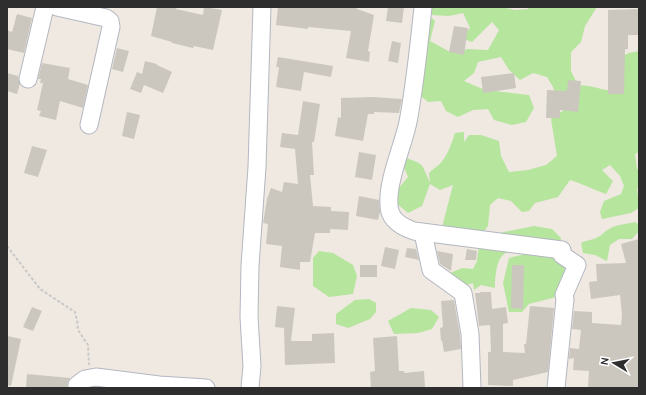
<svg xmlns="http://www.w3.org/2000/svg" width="646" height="395" viewBox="0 0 646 395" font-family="Karla,sans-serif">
<rect width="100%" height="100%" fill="#efe9e1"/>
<g fill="#b6e59e">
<path d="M429 7H503L514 10 528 9V7H597L585 26 581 42 571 52V71L578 85 589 86 606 90 621 89 620 57 629 53 639 51V152L635 154 637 169 639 170V187L637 188 639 208 631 213 602 219 600 212 604 201 621 194 624 186 620 176 610 165 602 170 613 181 606 194C594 190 583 184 570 180L558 197 535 203 529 211 522 212 511 201 498 198 490 205 488 226 484 231 499 233 534 226 552 229 561 238 560 250 570 274 564 295 529 304 522 312H509L503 283 509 258 529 253C522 253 513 251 506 253 496 257 495 279 495 288L481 285 474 290 473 283 467 285 443 276 462 268 473 269 477 261 479 245 442 227 453 185 440 190 430 184 422 206 408 213 396 203 398 189 408 177 402 163 403 157C426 165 420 162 430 182L429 173C434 168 440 165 443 160 449 152 452 142 455 133L464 132V142L469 135H481L499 141 501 156 509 172 528 170 546 165 557 156 551 119 564 110 558 103 553 87 547 77 533 73 520 80 509 70 501 57 478 62 474 73 464 81 485 90 529 95 534 108 526 122 512 125 494 120 488 109 473 110 458 117 446 111 441 101 428 102 415 91 428 20 432 18 435 21 430 41 450 52H461L467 49 488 50 499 30 492 22 472 42 461 38 470 28 463 13 449 16 432 15Z"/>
<path d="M636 222 639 227V231L632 239H619L610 245 607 261 595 255 583 253 581 243C588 239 592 241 598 237 601 236 603 233 606 231 614 225 625 224 636 222Z"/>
<polygon points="319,251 333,253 353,265 357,276 353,294 329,297 313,286 313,258"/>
<polygon points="369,299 376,303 376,312 370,319 348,328 336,324 336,314 355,300"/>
<polygon points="411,308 431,310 439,317 432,329 418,333 394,334 388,321"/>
</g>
<g fill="#cbc7bf">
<polygon points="157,7 177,7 176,9 203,15 204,7 222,10 213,50 194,46 193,48 172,43 172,42 151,36"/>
<polygon points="278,7 357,7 357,9 374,15 368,51 370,52 369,62 346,58 351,31 308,27 308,29 276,25"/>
<polygon points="388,7 404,7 402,23 386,21"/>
<polygon points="639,9 639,35 628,35 628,49 625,49 624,94 608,94 608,10"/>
<polygon points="17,14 32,18 24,53 7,49 7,30 12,32"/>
<polygon points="454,26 468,28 464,55 449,52"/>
<polygon points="392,41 401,43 398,63 388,61"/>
<polygon points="117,48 129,51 123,72 112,69"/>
<polygon points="278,57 333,66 331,77 304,72 301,91 276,87 279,67 276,67"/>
<polygon points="145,61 157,64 157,65 172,72 163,93 144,85 141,93 130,89 137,72 142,74"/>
<polygon points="42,63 70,68 68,79 88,85 83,108 60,101 56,120 39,116 41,111 37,110 43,83 40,83 41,79 38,79"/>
<polygon points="7,73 18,76 20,84 17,94 7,91"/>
<polygon points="514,73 516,88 483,93 481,77"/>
<polygon points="568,80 581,81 578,112 560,110 560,118 546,118 547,90 567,91"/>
<polygon points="341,98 373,97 402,99 399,113 374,112 374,114 368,114 363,141 335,136 338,117 341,118"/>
<polygon points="303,101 320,104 314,142 312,142 314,175 310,175 313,206 331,207 331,211 349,212 348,230 330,229 330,233 315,233 310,262 300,262 300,270 280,267 282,246 266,244 268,224 263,223 267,199 271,188 282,192 284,182 298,184 295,149 280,147 282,133 298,135"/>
<polygon points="127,112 140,115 134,139 122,136"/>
<polygon points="32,146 47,150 38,177 24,173"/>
<polygon points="359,152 376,155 372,180 355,177"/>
<polygon points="359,196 379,200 380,212 378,220 356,216"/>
<polygon points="639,239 639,388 588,388 589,371 573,370 574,358 569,359 570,348 579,349 581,330 572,329 574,311 592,312 592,323 621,325 622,315 620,295 591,299 589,282 597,281 596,264 626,263 621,244"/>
<polygon points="385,247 399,250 395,269 381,266"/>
<polygon points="407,248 416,249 419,260 405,257"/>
<polygon points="467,249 477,251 476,260 465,260"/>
<polygon points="437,251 453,254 451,271 440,264"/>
<rect x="360" y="265" width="17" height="12"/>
<polygon points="512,265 524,265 523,309 511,308"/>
<polygon points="480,292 491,292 492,309 506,307 508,323 503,324 503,352 525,353 524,344 526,344 530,306 554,308 548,372 513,380 513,386 488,385 488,352 491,352 490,325 479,326 475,293 480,293"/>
<polygon points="454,300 460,335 461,349 444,352 442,340 441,341 440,328 443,327 441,301"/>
<polygon points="277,306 295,308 291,341 312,341 312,334 334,333 335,363 285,365 284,328 275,327"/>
<polygon points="32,307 42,311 33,331 23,327"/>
<polygon points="7,336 21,339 11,386 7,385"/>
<polygon points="397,336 399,371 404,371 404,373 424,371 425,388 371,388 370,372 375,371 373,338"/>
<polygon points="27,374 70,378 68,381 67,388 26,388"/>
</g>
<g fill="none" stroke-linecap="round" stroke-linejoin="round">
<defs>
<g id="minor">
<polyline points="57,7 106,18 110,21 111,27 89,125"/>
<path d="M423 7C419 45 415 85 408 122 403 146 387 181 389 205 389 220 402 227 414 231L562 250V255L577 265 564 295 565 299 556 388"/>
<polyline points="28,79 45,7"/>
<polyline points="423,233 431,270 463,293 470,334 472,388"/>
<polyline points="77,388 77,385 85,379 96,377 159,385 206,388"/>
<polyline points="250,388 252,366 249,317 250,266 257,167 262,7"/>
</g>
</defs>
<use href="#minor" stroke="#b4b7c1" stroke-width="19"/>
<polyline stroke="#c9c9c9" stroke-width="2" stroke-dasharray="3 2" stroke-linecap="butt" points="7,246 40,289 75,312 77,320 78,330 88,345 89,365"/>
<use href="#minor" stroke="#fff" stroke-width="17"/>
</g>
<rect width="646" height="395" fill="none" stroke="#2e2e2e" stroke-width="16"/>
<g transform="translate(614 363) rotate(280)" stroke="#ffffff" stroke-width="3" paint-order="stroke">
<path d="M0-3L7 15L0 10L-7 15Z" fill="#2e2e2e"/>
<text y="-6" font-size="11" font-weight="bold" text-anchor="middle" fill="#2e2e2e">N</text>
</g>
</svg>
